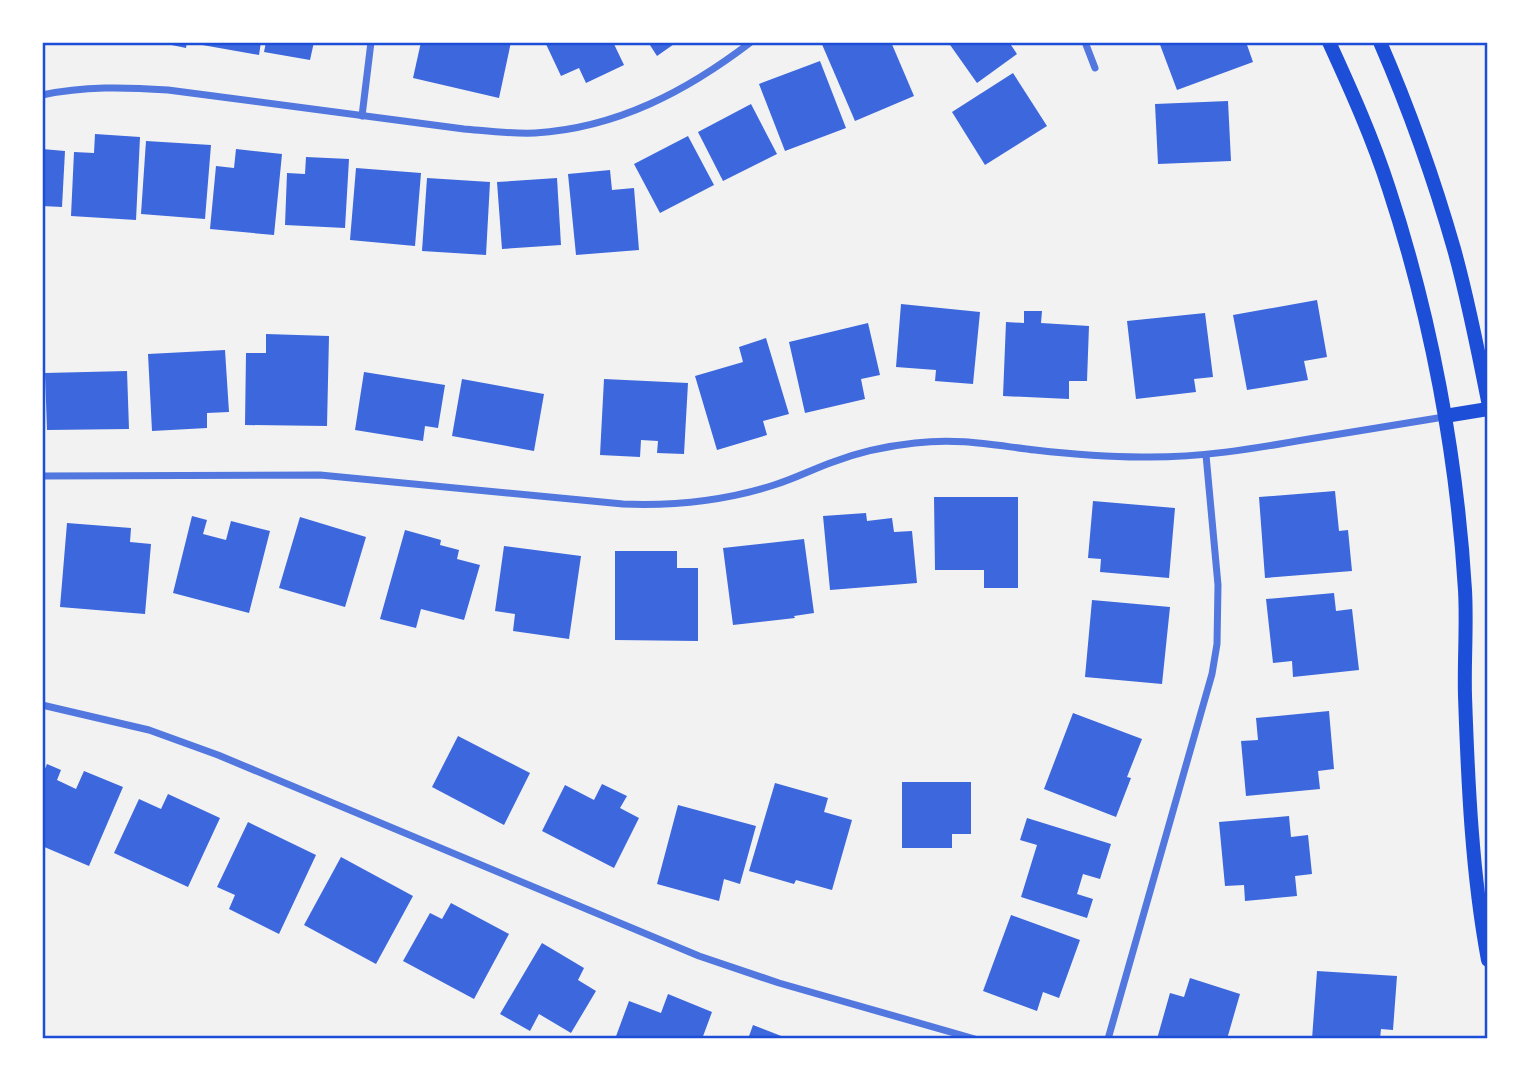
<svg xmlns="http://www.w3.org/2000/svg" width="1530" height="1081" viewBox="0 0 1530 1081" font-family="Karla,sans-serif">
<rect width="100%" height="100%" fill="#f2f2f2"/>
<g fill="#3d67dc">
<polygon points="162,42 187,42 186,48 162,43"/>
<polygon points="191,42 261,42 259,55 191,43"/>
<polygon points="266,42 314,42 310,60 264,52"/>
<polygon points="421,42 511,42 499,98 413,78"/>
<polygon points="545,42 613,42 624,65 586,83 579,68 561,76"/>
<polygon points="648,42 677,42 657,56"/>
<polygon points="821,42 891,42 914,96 855,121"/>
<polygon points="948,42 1009,42 1017,54 977,83"/>
<polygon points="1159,42 1246,42 1253,62 1177,90"/>
<polygon points="820,61 846,128 785,151 759,84"/>
<polygon points="1013,73 1047,126 985,165 952,112"/>
<polygon points="1228,101 1231,161 1158,164 1155,104"/>
<polygon points="751,104 777,154 723,181 698,132"/>
<polygon points="95,134 140,137 136,220 71,216 74,152 94,153"/>
<polygon points="688,136 714,185 660,213 634,164"/>
<polygon points="146,141 211,145 205,219 141,214"/>
<polygon points="42,149 65,151 62,207 42,206"/>
<polygon points="236,149 282,154 274,235 210,229 216,166 234,168"/>
<polygon points="306,157 349,159 345,228 285,225 287,173 305,174"/>
<polygon points="356,168 421,173 415,246 350,240"/>
<polygon points="610,170 612,190 634,188 639,250 576,255 568,174"/>
<polygon points="427,178 490,182 486,255 422,251"/>
<polygon points="557,178 561,245 502,249 497,182"/>
<polygon points="1317,300 1327,357 1304,361 1308,380 1247,390 1233,315"/>
<polygon points="901,304 980,312 973,384 935,381 936,370 896,367"/>
<polygon points="1024,311 1042,311 1041,323 1089,326 1087,381 1069,381 1069,399 1003,396 1006,322 1024,323"/>
<polygon points="1205,313 1213,377 1194,379 1196,392 1136,399 1127,321"/>
<polygon points="868,323 880,375 861,379 865,399 805,413 789,342"/>
<polygon points="266,334 329,336 327,426 245,425 246,353 266,353"/>
<polygon points="766,338 789,414 763,421 767,435 717,450 695,376 743,362 739,347"/>
<polygon points="225,350 229,412 207,413 207,428 152,431 148,354"/>
<polygon points="127,371 129,429 47,430 45,373"/>
<polygon points="364,372 445,385 438,428 425,426 423,441 355,430"/>
<polygon points="462,379 544,394 534,451 452,436"/>
<polygon points="604,379 688,383 684,454 657,453 658,441 641,440 640,457 600,455"/>
<polygon points="1335,491 1339,531 1348,530 1352,571 1265,578 1259,497"/>
<polygon points="934,497 1018,497 1018,588 984,588 984,570 935,570"/>
<polygon points="1093,501 1175,508 1169,578 1100,572 1101,559 1088,558"/>
<polygon points="866,513 867,521 892,518 894,532 912,531 917,583 830,590 823,516"/>
<polygon points="192,516 207,520 203,534 226,540 231,521 270,531 249,613 173,593"/>
<polygon points="300,517 366,537 345,607 279,588"/>
<polygon points="67,523 131,528 130,542 151,544 145,614 60,607"/>
<polygon points="405,530 441,540 440,545 459,550 457,559 480,565 464,620 421,609 416,628 380,619"/>
<polygon points="804,539 814,613 794,616 795,618 733,625 723,548"/>
<polygon points="504,546 581,556 569,639 513,631 515,614 495,611"/>
<polygon points="615,551 677,551 677,568 698,568 698,641 615,640"/>
<polygon points="1334,593 1336,611 1352,609 1359,670 1293,677 1292,661 1273,663 1266,599"/>
<polygon points="1092,600 1170,607 1162,684 1085,677"/>
<polygon points="1329,711 1334,769 1318,771 1320,789 1246,796 1241,741 1258,740 1256,718"/>
<polygon points="1073,713 1142,739 1127,777 1131,778 1116,817 1044,789"/>
<polygon points="458,736 530,773 504,825 432,787"/>
<polygon points="47,764 61,770 57,780 76,789 84,771 123,787 89,866 42,846 42,776"/>
<polygon points="902,782 971,782 971,834 952,834 952,848 902,848"/>
<polygon points="775,783 828,798 824,812 852,820 832,890 796,880 794,884 749,871"/>
<polygon points="602,784 627,796 620,808 639,818 614,868 542,831 565,785 594,800"/>
<polygon points="168,794 220,818 188,887 114,853 139,799 161,809"/>
<polygon points="678,805 756,826 740,884 724,879 719,901 657,884"/>
<polygon points="1289,816 1291,837 1308,835 1312,874 1295,876 1297,896 1245,901 1244,885 1225,886 1219,822"/>
<polygon points="1027,818 1111,844 1100,879 1083,874 1077,894 1093,899 1087,918 1021,897 1037,845 1020,840"/>
<polygon points="248,822 316,855 279,934 229,909 235,895 217,887"/>
<polygon points="341,857 413,896 376,964 304,925"/>
<polygon points="451,903 509,934 474,999 403,961 430,913 442,919"/>
<polygon points="1011,915 1080,940 1059,998 1043,992 1037,1011 983,991"/>
<polygon points="542,943 584,968 578,980 596,991 571,1033 539,1014 530,1031 500,1014"/>
<polygon points="1317,971 1397,976 1393,1030 1381,1029 1380,1039 1312,1039"/>
<polygon points="1190,978 1240,994 1227,1039 1157,1039 1170,993 1184,997"/>
<polygon points="668,994 712,1012 702,1039 615,1039 629,1001 661,1013"/>
<polygon points="753,1025 789,1039 748,1039"/>
</g>
<g fill="none" stroke-linecap="round" stroke-linejoin="round">
<g stroke="#5277de" stroke-width="7">
<polyline points="1085,42 1095,68"/>
<path d="M42 95C84 86 125 87 168 90L464 129C488 131 511 134 535 133 617 128 687 91 751 42"/>
<polyline points="362,116 371,42"/>
<path d="M42 476 320 475 623 504C674 506 724 501 774 485 794 479 813 469 833 462 859 452 887 446 915 443 960 438 992 445 1035 450 1070 454 1106 457 1141 457 1199 458 1252 449 1309 439 1354 432 1399 424 1444 417"/>
<polyline points="42,705 149,730 218,755 699,956 779,983 975,1039"/>
<polyline points="1108,1039 1212,674 1217,644 1218,585 1206,455"/>
</g>
<g stroke="#1d4ed8" stroke-width="14">
<path d="M1329 42C1351 90 1373 139 1389 189 1431 317 1457 456 1465 590 1467 625 1464 661 1465 696 1468 784 1472 874 1488 960"/>
<path d="M1380 42C1409 109 1434 179 1454 249 1468 299 1478 350 1488 401"/>
<polyline points="1445,416 1488,409"/>
</g>
</g>
<rect width="1530" height="1081" fill="none" stroke="#ffffff" stroke-width="88"/>
<rect x="44" y="44" width="1442" height="993" fill="none" stroke="#1d4ed8" stroke-width="2.5"/>
</svg>
